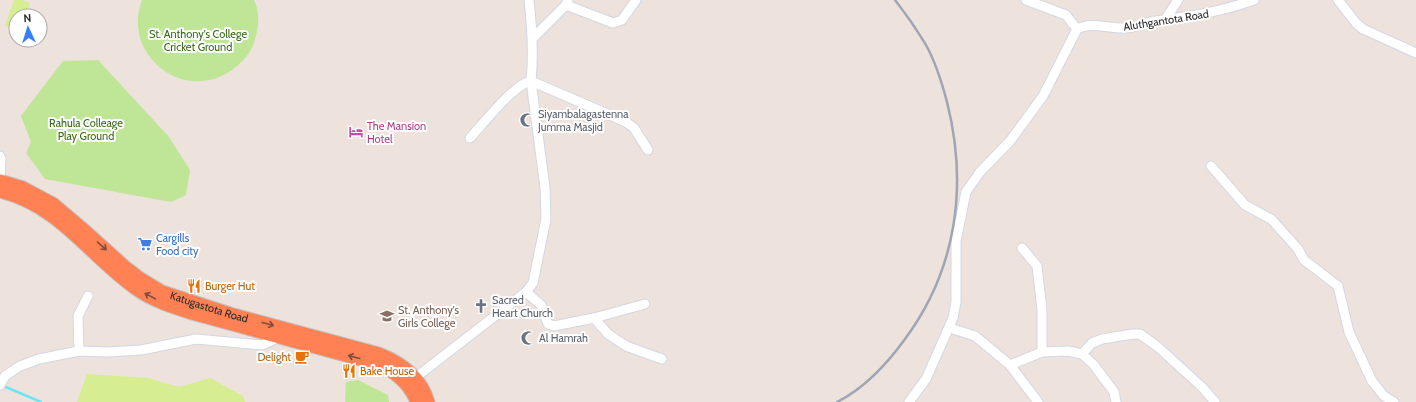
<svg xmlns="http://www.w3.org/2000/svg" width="1416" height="402" viewBox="0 0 1416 402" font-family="Cabin,sans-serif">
<rect width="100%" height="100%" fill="#ede2dc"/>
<g fill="#bfe696">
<path d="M142 0H254C260 12 259 26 255 39 252 52 243 62 232 70 184 104 121 55 142 0Z"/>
<polygon points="98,60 169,137 190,170 186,195 171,202 45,179 26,153 31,142 21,116 63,61"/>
<polygon points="358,380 388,395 389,402 345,402 346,382"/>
</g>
<g fill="#d6ee91">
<polygon points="14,0 22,0 30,3 26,16 16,16 16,29 5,26"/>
<polygon points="87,374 148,378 179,387 210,378 243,396 245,402 77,402"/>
</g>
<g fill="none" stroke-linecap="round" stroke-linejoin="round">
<polyline stroke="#6ae6f3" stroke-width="2.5" points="1,385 41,402"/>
<defs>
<g id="minor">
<polyline points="1026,0 1066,15 1077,29"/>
<polyline points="1338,0 1356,23 1363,29 1416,53"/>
<polyline points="566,5 613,23 622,20 636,0"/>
<polyline points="1165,20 1178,0"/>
<path d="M1077 29C1092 21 1109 29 1125 28 1135 28 1145 23 1155 21 1191 16 1220 12 1254 0"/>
<polyline points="533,38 566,5 568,0"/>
<path d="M470 138C483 124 514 84 531 81L626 122 634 128 648 150"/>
<polyline points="0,156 1,160 0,177"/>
<polyline points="1211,166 1245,205 1271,219 1298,249 1304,260 1338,286 1349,332 1372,381 1384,396 1394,402"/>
<polyline points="1022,248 1037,266 1042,310 1042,352"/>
<polyline points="526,292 541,305 548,324 554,326 594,318 645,304"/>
<polyline points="594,318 608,334 626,346 662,359"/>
<polyline points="950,328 975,336 1010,365 1038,402"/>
<polyline points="79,351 78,316 88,296"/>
<polyline points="1082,354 1092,343 1102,339 1133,334 1140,334 1158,347 1202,387 1215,402"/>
<polyline points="1010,365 1042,352 1068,351 1082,354 1094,365 1114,392 1116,402"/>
<path d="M411 381 526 292 533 283 546 219 545 188 531 81C534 53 532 27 529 0"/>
<polyline points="0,385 5,376 20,366 39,359 79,351 107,352 141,350 196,339 262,345 282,336"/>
<polyline points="909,402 926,379 953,318 956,302 956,241 966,192 980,172 1010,141 1043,96 1077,29"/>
</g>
<g id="highway">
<path id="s1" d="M0 181 23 188 53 204 86 232 126 268 139 278 162 292 230 314 379 354C402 363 421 378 428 402"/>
<path d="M0 191C62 207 89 256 138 290 154 301 173 307 192 313L378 364C396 372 410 384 417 402"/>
</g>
</defs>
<use href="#minor" stroke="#d1d8e4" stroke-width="11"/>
<use href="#highway" stroke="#c3c3c3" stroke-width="15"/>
<use href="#minor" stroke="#fff" stroke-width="9"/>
<use href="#highway" stroke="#ff8154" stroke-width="13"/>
<path stroke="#9ea5b5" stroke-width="2.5" d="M837 402C865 388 887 364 905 339 957 269 968 185 947 102 942 83 936 63 926 45 917 30 906 14 895 0"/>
</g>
<defs><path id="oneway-shaft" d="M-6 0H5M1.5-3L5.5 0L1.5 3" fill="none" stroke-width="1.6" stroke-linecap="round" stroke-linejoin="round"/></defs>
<g stroke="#7f4d3b">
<use href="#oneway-shaft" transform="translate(102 246) rotate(41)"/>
<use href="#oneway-shaft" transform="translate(150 296) rotate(-152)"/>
<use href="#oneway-shaft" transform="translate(268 324) rotate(15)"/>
<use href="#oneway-shaft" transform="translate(354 357) rotate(-165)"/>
</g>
<defs>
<symbol id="mosque-bare" viewBox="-9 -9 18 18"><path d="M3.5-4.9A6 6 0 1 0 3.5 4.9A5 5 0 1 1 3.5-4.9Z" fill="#6b7280" stroke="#fff" stroke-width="2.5" paint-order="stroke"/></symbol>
<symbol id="hotel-bare" viewBox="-9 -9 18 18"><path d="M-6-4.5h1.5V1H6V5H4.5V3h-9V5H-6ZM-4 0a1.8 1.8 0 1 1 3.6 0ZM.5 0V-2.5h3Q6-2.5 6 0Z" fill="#d1479c" stroke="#fff" stroke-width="2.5" paint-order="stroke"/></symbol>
<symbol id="supermarket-bare" viewBox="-9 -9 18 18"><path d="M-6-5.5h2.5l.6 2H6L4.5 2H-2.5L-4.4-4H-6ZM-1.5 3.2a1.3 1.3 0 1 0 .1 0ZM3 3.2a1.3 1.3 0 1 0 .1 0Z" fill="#3f7fe0" stroke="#fff" stroke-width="2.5" paint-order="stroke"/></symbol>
<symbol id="restaurant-bare" viewBox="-9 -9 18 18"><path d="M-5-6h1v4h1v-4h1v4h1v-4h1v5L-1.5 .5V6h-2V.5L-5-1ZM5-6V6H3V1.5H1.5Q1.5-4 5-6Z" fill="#e8710a" stroke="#fff" stroke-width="2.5" paint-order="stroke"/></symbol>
<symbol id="church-bare" viewBox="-9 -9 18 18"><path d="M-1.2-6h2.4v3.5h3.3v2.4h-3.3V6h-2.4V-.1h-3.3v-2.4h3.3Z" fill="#6b7280" stroke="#fff" stroke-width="2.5" paint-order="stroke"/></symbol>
<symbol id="school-bare" viewBox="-9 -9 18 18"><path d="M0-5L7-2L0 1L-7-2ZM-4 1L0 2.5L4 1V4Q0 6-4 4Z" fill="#8d6e63" stroke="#fff" stroke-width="2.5" paint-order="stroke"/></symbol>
<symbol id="cafe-bare" viewBox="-9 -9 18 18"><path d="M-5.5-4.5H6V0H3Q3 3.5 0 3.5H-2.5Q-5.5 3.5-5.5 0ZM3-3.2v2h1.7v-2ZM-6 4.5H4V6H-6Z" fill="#e8710a" stroke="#fff" stroke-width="2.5" paint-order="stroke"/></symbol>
</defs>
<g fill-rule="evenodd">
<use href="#mosque-bare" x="517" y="110" width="20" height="20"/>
<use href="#hotel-bare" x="346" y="122" width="20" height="20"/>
<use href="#supermarket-bare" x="135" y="234" width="20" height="20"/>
<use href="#restaurant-bare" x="184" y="276" width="20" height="20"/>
<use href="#church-bare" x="471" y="296" width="20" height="20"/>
<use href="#school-bare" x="377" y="306" width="20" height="20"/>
<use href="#mosque-bare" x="518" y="328" width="20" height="20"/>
<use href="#cafe-bare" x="292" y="347" width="20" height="20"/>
<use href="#restaurant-bare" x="339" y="361" width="20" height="20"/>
</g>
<g text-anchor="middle" stroke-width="4" stroke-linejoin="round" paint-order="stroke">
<g font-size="11" fill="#2a2a2a" stroke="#fff">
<text transform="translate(1166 20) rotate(-9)" y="4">Aluthgantota Road</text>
<text dy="4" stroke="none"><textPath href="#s1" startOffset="248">Katugastota Road</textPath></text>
</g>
<g font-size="11" fill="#376a17" stroke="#fff">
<text x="198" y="38">St. Anthony's College<tspan x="198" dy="13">Cricket Ground</tspan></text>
<text x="86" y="127">Rahula Colleage<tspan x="86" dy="13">Play Ground</tspan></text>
</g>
<g font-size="11" fill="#5b616d" stroke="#fff" text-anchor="start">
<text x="538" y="118">Siyambalagastenna<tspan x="538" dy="13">Jumma Masjid</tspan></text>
<text x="492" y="304">Sacred<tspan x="492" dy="13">Heart Church</tspan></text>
<text x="539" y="342">Al Hamrah</text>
</g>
<g font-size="11" fill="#b23c85" stroke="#fff" text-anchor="start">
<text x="367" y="130">The Mansion<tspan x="367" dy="13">Hotel</tspan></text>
</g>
<g font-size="11" fill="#366cbe" stroke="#fff" text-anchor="start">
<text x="156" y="242">Cargills<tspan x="156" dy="13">Food city</tspan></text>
</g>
<g font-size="11" fill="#c56008" stroke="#fff" text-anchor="start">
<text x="205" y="290">Burger Hut</text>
<text x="291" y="361" text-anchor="end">Delight</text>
<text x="360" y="375">Bake House</text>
</g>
<g font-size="11" fill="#785e54" stroke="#fff" text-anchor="start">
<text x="398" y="314">St. Anthony's<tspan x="398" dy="13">Girls College</tspan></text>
</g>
</g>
<g transform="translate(28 28) rotate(356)"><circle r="19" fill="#ffffff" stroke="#aaaaaa"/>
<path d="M0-3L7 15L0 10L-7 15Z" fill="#367eff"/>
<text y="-6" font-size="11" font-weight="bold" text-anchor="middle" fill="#2a2a2a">N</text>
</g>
</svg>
